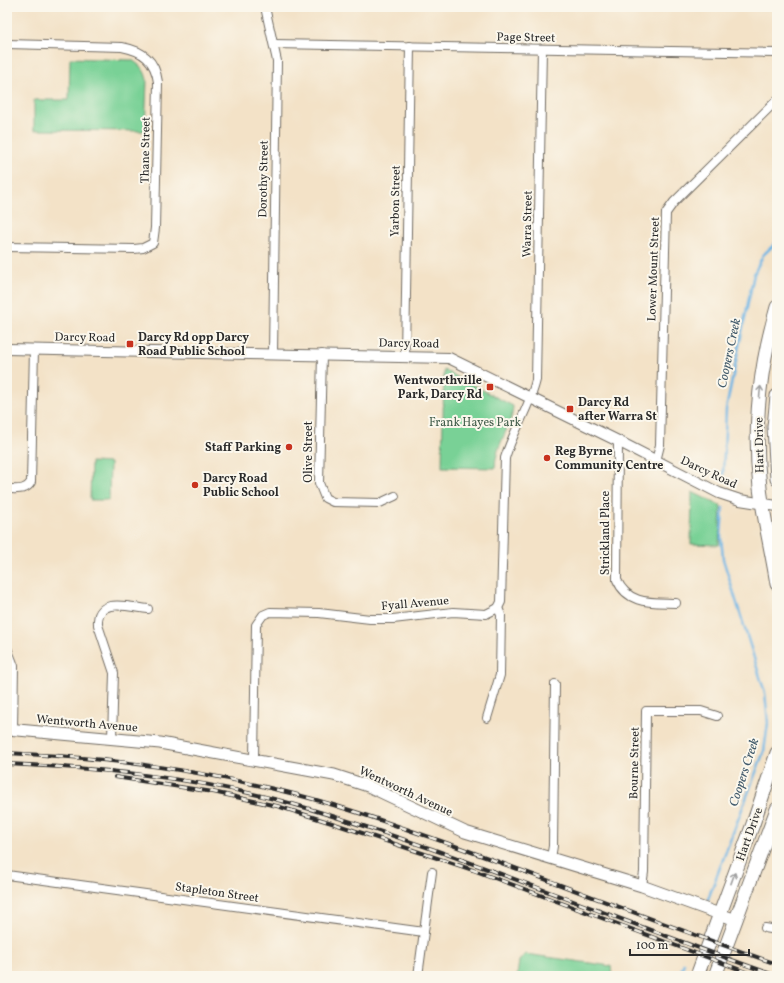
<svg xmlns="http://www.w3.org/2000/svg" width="784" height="983" viewBox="0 0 784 983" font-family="Vollkorn,serif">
<rect width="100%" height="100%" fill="#fbf7ec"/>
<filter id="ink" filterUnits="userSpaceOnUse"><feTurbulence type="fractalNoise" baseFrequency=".025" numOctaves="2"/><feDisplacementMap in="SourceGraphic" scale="8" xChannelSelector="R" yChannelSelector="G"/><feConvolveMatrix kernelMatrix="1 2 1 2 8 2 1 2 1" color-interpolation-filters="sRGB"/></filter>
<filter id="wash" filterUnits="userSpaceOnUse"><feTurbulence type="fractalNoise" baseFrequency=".012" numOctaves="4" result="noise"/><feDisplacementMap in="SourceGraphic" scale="16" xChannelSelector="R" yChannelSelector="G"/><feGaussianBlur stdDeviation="0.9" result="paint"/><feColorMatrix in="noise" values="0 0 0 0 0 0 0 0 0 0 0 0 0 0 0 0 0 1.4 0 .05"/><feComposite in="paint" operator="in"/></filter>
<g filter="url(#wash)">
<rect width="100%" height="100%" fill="#f3e2c7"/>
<g fill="#79d196" stroke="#527e60">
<path d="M70 58 132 60C141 66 145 70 147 80L145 131 34 130V100H69Z"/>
<path d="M444 370 513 406C513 426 495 444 495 468L442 467Z"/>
<polygon points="91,462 110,463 109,500 90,500"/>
<polygon points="692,492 721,506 719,545 691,544"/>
<polygon points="525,954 611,966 612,976 517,976 519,961"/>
</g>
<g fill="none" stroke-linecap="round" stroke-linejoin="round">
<g stroke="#6db5e5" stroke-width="2.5">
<polyline points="723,476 726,409 754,274 763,255 777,242"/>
<polyline points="708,899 764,751 768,723 765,693 723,559 721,537 723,508"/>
<polyline points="679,976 684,963"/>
</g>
</g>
</g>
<g filter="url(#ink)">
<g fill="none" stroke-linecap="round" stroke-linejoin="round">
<defs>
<g id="minor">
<polyline points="265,7 277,61 273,354"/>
<path d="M7 44 122 47C143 51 155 60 158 82L155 228 153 243 143 248 134 249 7 247"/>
<polyline points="274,44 777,53"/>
<polyline points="322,354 319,483 325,498 333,502 380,503 395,496"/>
<polyline points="405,356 410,46"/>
<path d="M618 441 617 580C628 605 652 602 676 603"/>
<polyline points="656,461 660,445 666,213 674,202 777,100"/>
<path d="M7 489C17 489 26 491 31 482L34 349"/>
<polyline points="7,648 14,666 13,730"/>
<polyline points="487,718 500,675 501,615 498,608"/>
<path d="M112 738 114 673 98 625C96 596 129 607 148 609"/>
<path d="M254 759 256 625 263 615 270 612 319 613 370 619H393L453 612 486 614 498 608 501 602 505 458C513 431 530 407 536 380L542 49"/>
<polyline points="551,858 553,846 555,684"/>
<polyline points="7,875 424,932"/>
<polyline points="642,886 644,872 646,711 701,711 717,716"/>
<polyline points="765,928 777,930"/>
<polyline points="418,976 432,872"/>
</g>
<polyline id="tertiary" points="7,349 449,358 618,441 719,493 740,500 777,506"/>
<polyline id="secondary" points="7,729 160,743 334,775 368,786 465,832 642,886 736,920"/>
<g id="trunk">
<path d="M777 307C760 365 753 428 760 488 764 520 772 552 777 584"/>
<polyline points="777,396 774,427 777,479"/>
<polyline points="697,976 753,824 777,753"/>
<polyline points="715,976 777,809"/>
</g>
</defs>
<use href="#minor" stroke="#716b62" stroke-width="10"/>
<use href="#tertiary" stroke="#716b62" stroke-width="12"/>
<use href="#secondary" stroke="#716b62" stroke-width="13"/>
<use href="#trunk" stroke="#716b62" stroke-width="15"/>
<use href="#minor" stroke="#fff" stroke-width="8"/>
<use href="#tertiary" stroke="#fff" stroke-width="10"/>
<use href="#secondary" stroke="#fff" stroke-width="11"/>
<use href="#trunk" stroke="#fff" stroke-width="13"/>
<defs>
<g id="rail">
<path d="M7 753C99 757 189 768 278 790 338 804 397 826 455 846 563 885 669 927 777 964"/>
<path d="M7 764C99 768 189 777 278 800 331 814 381 832 432 849 548 890 661 936 777 976"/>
<polyline points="115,777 213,792 277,806 335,824 473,870 757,976"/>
</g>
</defs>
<use href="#rail" stroke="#2b2b2b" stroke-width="4"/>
<use href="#rail" stroke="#fbf7ec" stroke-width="2.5" stroke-dasharray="8" stroke-linecap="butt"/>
</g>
<defs><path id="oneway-shaft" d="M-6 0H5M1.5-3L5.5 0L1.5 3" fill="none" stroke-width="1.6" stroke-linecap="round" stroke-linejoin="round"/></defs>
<g stroke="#a0a0a0">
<use href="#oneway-shaft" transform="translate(760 392) rotate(-84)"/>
<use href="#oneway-shaft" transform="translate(733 878) rotate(-70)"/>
</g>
</g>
<g fill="#c8321e" stroke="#fbf7ec" stroke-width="1.5">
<rect x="126" y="340" width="8" height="8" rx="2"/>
<rect x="486" y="383" width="8" height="8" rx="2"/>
<rect x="566" y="405" width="8" height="8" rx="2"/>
<circle cx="289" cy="447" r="4"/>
<circle cx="547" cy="458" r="4"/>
<circle cx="195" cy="485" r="4"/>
</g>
<g text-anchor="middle" stroke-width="4" stroke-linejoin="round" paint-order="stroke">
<g font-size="12" fill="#2b2b2b" stroke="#fbf7ec">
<text transform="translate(526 37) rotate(1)" y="4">Page Street</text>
<text transform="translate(145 150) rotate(-89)" y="4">Thane Street</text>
<text transform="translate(263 179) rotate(-89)" y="4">Dorothy Street</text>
<text transform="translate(395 201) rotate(-89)" y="4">Yarbon Street</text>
<text transform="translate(527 224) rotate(-89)" y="4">Warra Street</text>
<text transform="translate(653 269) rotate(-88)" y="4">Lower Mount Street</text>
<text transform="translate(85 337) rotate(1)" y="4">Darcy Road</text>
<text transform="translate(409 343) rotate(1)" y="4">Darcy Road</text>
<text transform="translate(759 445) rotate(-91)" y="4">Hart Drive</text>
<text transform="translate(308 452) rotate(-90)" y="4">Olive Street</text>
<text transform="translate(709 472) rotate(25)" y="4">Darcy Road</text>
<text transform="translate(605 533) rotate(-90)" y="4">Strickland Place</text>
<text transform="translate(415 603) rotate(-5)" y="4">Fyall Avenue</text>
<text transform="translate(87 723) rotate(5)" y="4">Wentworth Avenue</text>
<text transform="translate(634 763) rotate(-89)" y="4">Bourne Street</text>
<text transform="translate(406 791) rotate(25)" y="4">Wentworth Avenue</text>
<text transform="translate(749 834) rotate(-70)" y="4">Hart Drive</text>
<text transform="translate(217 892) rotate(8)" y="4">Stapleton Street</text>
</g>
<g font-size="12" font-weight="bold" fill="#2b2b2b" stroke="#fbf7ec" text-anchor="start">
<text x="138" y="341">Darcy Rd opp Darcy<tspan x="138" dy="14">Road Public School</tspan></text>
<text x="482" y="384" text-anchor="end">Wentworthville<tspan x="482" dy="14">Park, Darcy Rd</tspan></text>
<text x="578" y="406">Darcy Rd<tspan x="578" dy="14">after Warra St</tspan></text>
<text x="281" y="451" text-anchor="end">Staff Parking</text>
<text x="555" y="455">Reg Byrne<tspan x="555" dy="14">Community Centre</tspan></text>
<text x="203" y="482">Darcy Road<tspan x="203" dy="14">Public School</tspan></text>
</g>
<g font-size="12" fill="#425d4b" stroke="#fbf7ec">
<text x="475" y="426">Frank Hayes Park</text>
</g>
<g font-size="13" font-style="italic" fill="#425b6c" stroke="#fbf7ec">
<text transform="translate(728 353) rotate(-78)" y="5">Coopers Creek</text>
<text transform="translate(743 772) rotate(-72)" y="5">Coopers Creek</text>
</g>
</g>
<rect width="784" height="983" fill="none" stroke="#fbf7ec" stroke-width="24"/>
<path d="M630 949v6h119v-6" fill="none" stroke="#2b2b2b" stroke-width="2"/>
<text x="636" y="949" font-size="12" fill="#2b2b2b" stroke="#fbf7ec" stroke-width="3" paint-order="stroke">100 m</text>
</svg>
